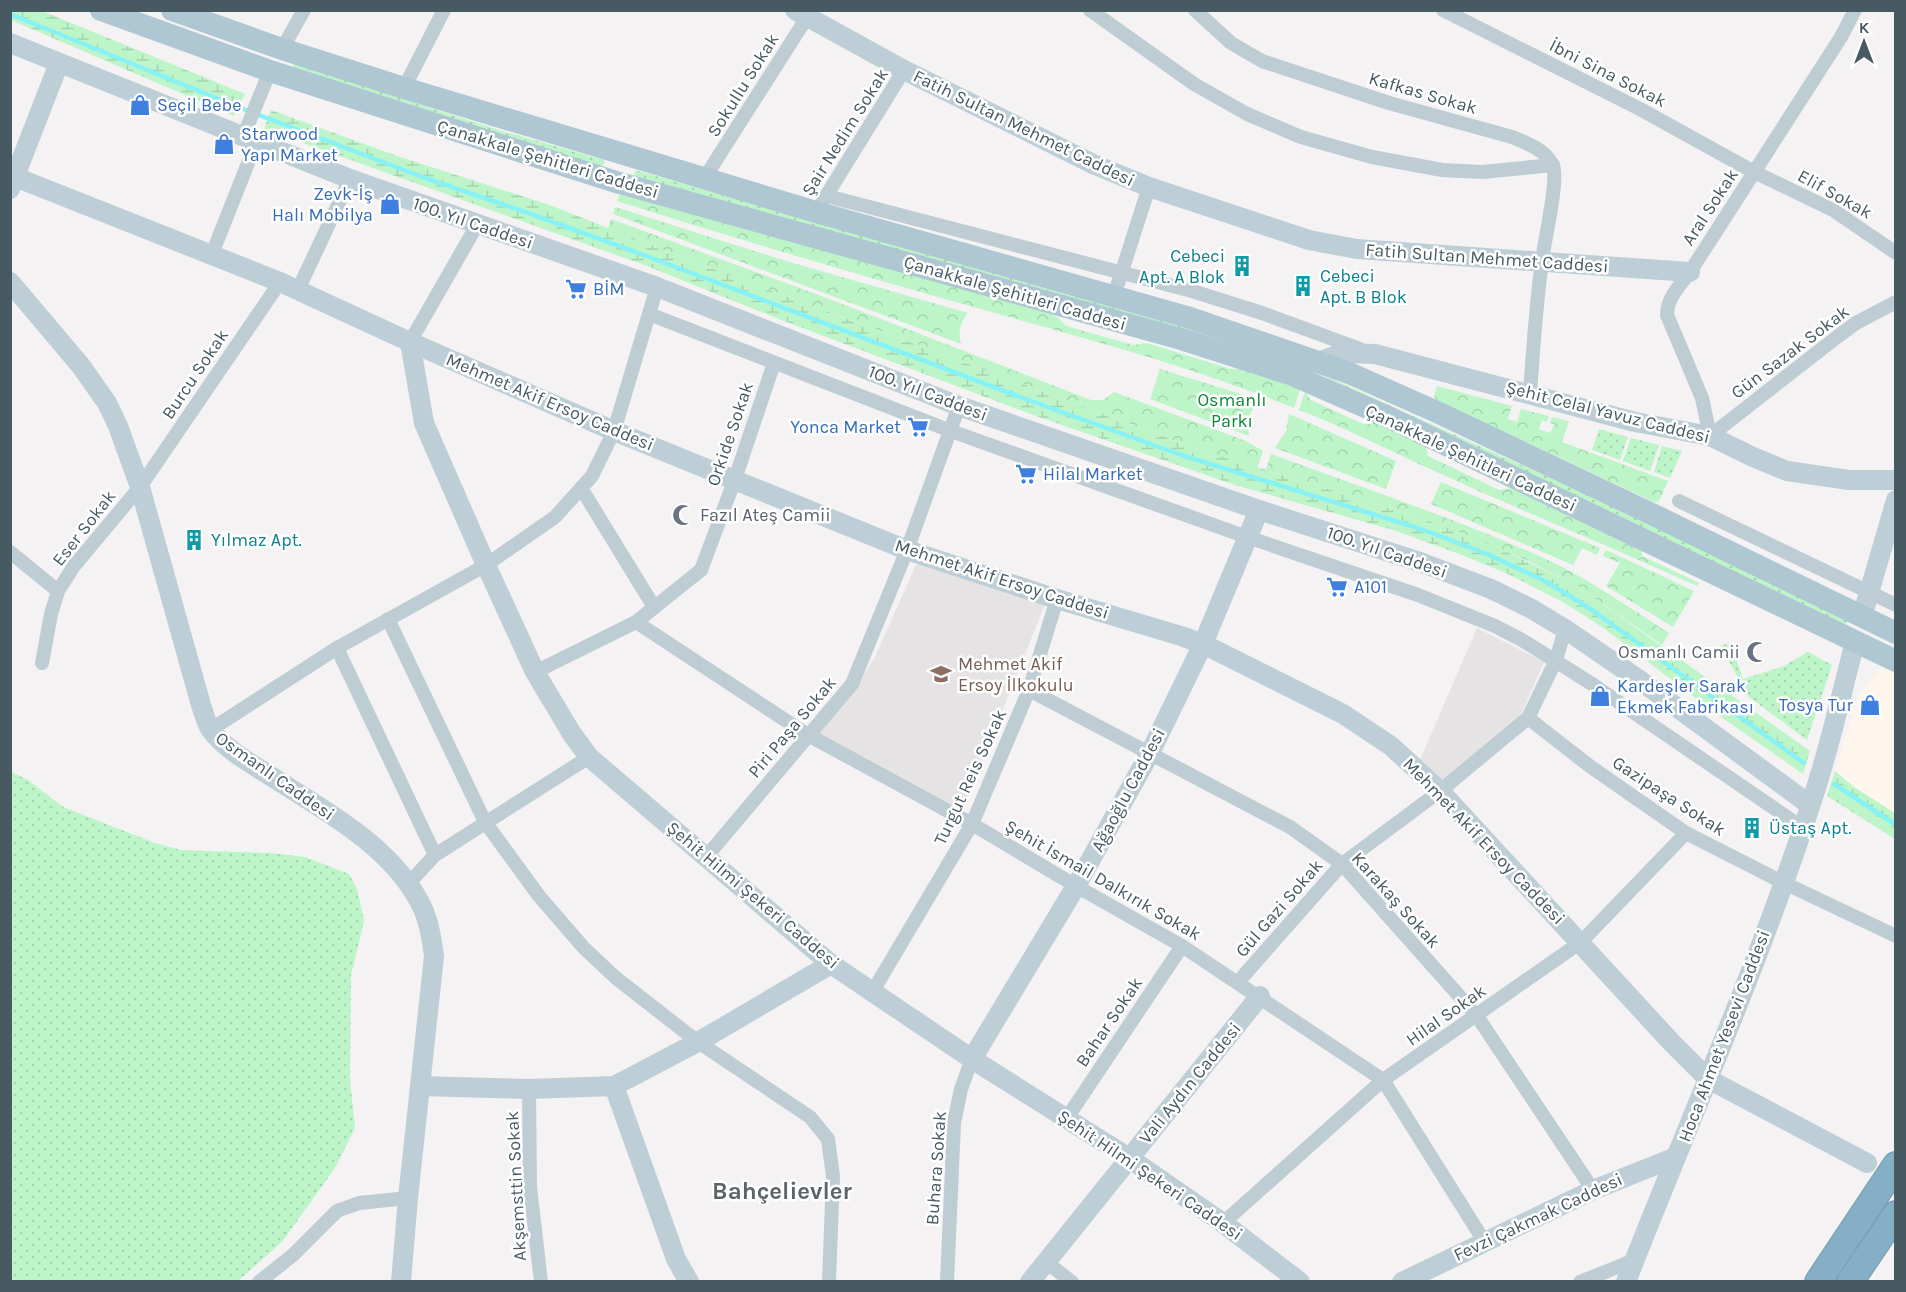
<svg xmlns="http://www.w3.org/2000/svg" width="1906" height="1292" viewBox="0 0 1906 1292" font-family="Karla,sans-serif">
<defs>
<pattern id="grass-dots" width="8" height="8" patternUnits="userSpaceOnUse" patternTransform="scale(1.5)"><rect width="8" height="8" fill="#bdf5c9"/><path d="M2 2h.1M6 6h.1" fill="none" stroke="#a4d4af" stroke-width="1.8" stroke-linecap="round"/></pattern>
<pattern id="forest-crowns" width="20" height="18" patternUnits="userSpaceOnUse" patternTransform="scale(1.5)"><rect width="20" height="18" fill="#bdf5c9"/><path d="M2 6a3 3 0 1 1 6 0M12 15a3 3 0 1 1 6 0" fill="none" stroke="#a4d4af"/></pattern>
<pattern id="wetland-marsh" width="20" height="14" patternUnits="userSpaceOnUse" patternTransform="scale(1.5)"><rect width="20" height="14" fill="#bdf5c9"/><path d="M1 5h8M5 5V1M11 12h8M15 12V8" fill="none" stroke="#a4d4af"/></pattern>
</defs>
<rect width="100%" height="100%" fill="#f4f2f2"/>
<polygon fill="#fef6ec" points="1884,664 1895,669 1895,813 1854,787 1835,771 1859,694"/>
<g fill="#e5e3e4">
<polygon points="923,563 1046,602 961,813 819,734 854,691 875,657 916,565"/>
<polygon points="1477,628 1544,662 1519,719 1443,781 1420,760"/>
</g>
<g fill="url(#grass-dots)">
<polygon points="295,64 499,130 604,160 605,164 601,166 291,67"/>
<polygon points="635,170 1195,329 1262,353 634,176"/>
<polygon points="1330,378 1614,507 1848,621 1846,625 1327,380"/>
<polygon points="1599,429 1628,437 1620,460 1592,450"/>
<polygon points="1631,438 1659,445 1650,471 1623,461"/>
<polygon points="1662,446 1682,451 1670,478 1654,472"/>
<polygon points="1731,643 1743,679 1784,666 1808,652 1832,665 1807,740 1733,685 1739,679 1720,646"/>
<polygon points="11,772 28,780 63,807 155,843 181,850 270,853 305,857 349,874 357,889 364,921 351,975 350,1080 355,1128 335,1168 282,1242 238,1281 11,1281"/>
</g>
<g fill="url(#forest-crowns)">
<path d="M621 192 1047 312 1058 318 1066 326 1133 345 1147 343 1231 369 1246 368 1300 390 1294 408C1189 365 1079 337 970 306 852 273 734 238 617 201Z"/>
<path d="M615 207 793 263 968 313C960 322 958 332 961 344L613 214Z"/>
<polygon points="611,219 824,297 1091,400 1103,400 1114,392 1246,441 1263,451 1257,468 1192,447 697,263 608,228"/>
<path d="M1160 369 1260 400C1249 411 1247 421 1249 436L1150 399Z"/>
<polygon points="1437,386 1512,406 1508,419 1517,422 1521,409 1549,416 1547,422 1542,420 1539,429 1550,433 1554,424 1550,423 1552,417 1569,421 1562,442 1668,481 1659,501 1654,502 1436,400 1434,397"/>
<path d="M1305 392 1311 400 1363 424H1372L1374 422 1426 446 1428 456 1499 490 1512 488 1642 550V556L1699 583 1697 586C1612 547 1526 513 1441 474 1394 453 1348 429 1299 410Z"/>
<polygon points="1289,414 1396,461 1386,489 1275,448 1286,431"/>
<path d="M1271 454C1363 488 1458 519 1548 560 1590 580 1630 608 1669 633L1662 645 1574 584 1526 560 1418 517 1266 470Z"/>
<polygon points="1441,482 1600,548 1597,555 1582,548 1573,565 1431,504"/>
<polygon points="1606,550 1694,591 1673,627 1606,586 1620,563 1603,556"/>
</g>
<g fill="url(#wetland-marsh)">
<polygon points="10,11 42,11 245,94 234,116 11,20"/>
<polygon points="271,110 397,156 547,204 697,263 1192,447 1418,517 1483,541 1574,584 1810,751 1803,774 1714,712 1602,627 1561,601 1508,574 1462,555 1396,531 1235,485 1036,416 776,318 647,266 264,129"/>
<polygon points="1835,771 1854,787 1895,813 1895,839 1827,796"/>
</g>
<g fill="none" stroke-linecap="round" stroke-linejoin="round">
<g stroke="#86f2f6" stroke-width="4.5">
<polyline points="10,14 238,107 425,178 531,214 649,257 1020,397 1181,455 1421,529 1487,554 1547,582 1592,610 1804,763"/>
<polyline points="1834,784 1896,825"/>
</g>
<defs>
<g id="highway">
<polyline points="1818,1282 1896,1165"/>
<polyline points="1850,1282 1896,1214"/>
</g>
</defs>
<use href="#highway" stroke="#709ab1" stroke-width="28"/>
<g stroke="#beccd3" stroke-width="14">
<polyline points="1090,10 1194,84 1247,114 1301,137 1372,157 1442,170 1483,172 1553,165"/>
<path d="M1195 10 1231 43 1262 61 1389 103 1512 137C1527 143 1546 150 1553 166 1559 180 1544 242 1542 261 1536 305 1533 349 1530 394"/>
<polyline points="1443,10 1640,109 1754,172 1833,210 1896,253"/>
<polyline points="282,49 304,10"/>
<polyline points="404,88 444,10"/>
<polyline points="243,137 270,71"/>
<polyline points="704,179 811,11"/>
<polyline points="827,196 1192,291 1262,313 1360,349"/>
<polyline points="823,201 904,70"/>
<polyline points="212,254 256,143"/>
<polyline points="298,290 350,179"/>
<polyline points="1114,296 1149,187"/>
<polyline points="649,314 951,431 1247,537 1418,595 1495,626 1522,640 1592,684 1803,828"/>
<polyline points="410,342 477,225"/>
<path d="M1710 436 1702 398 1667 315C1667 298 1680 285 1690 272L1841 37 1855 10"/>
<polyline points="1710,436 1837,337 1856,323 1896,302"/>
<polyline points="581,488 654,607"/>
<polyline points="1679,501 1896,605"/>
<polyline points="10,552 58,591"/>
<polyline points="388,619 485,822 539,896 584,948 616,978 698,1042 810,1117 828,1139 833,1176 829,1282"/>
<polyline points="636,622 808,735 972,824 1076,886 1182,946 1383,1080 1484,1241"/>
<polyline points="337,648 435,855"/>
<polyline points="42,663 51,614 58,591 74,566 140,487 280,282"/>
<polyline points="535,672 636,622 701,570 735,479 774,363"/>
<polyline points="1029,690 1290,827 1342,864 1477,1016 1593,1190"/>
<polyline points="1528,718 1591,767 1686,833 1784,883 1896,936"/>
<polyline points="210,730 337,648 486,565 555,517 592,476 614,431 657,287"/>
<polyline points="706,857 852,684 907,550 959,406"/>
<polyline points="408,884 435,855 589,757"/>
<polyline points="1238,982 1342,864 1440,791 1528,718 1556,660 1565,629"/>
<polyline points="873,991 972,824 1029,690 1057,599"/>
<polyline points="529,1089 530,1187 541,1282"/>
<polyline points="1067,1118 1182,946"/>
<polyline points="1223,1223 1383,1080 1581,942 1686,833"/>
<polyline points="1046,1262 1072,1282"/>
<polyline points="259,1282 293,1255 337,1211 359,1203 408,1198"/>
<polyline points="947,1282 954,1123 961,1089 972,1059"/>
<polyline points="1580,1282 1635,1260"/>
</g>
<g stroke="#beced7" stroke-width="20">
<polyline points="795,10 904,70 1093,164 1149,187 1309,240 1357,249 1690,272"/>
<polyline points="10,43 350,179 657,287 959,406 1259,510 1420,562 1491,589 1530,608 1565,629 1641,681 1810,805"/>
<polyline points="15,177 280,282 410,342 614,431 907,550 1057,599 1181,636 1203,644 1343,714 1391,746 1440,791 1672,1043 1708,1079 1867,1163"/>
<polyline points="10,189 59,63"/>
<path d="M10 282 81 366 107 403 118 426 140 487 201 705C204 713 206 723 211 730 226 751 259 768 280 782 333 815 398 852 424 911 430 926 432 940 434 956L408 1198 401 1282"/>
<polyline points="410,342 424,423 486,565 535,672 572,734 589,757 831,964 972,1059 1129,1158 1223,1223 1300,1282"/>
<polyline points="1318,362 1342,353 1375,354 1635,422 1710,436 1753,457 1787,471 1849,480 1896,480"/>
<polyline points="1862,617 1896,500"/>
<polyline points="972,1059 1076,886 1150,753 1203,644 1259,510"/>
<polyline points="420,1086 529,1089 614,1086 698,1042 831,964"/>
<polyline points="614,1086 676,1259 689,1282"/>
<polyline points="1030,1282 1260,996"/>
<polyline points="1402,1282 1593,1190 1676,1157"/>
<path d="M1626 1282C1690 1118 1762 958 1815 791 1831 742 1842 691 1855 642"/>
</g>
<g stroke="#afc7d3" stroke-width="22">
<polyline points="101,10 270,71 616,182 1181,339 1290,374 1388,417 1896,661"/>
<polyline points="172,10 282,49 404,88 816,212 1187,317 1295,354 1349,373 1439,413 1656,516 1896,633"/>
</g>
<use href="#highway" stroke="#85afc5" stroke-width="26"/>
</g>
<defs>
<symbol id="shop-bare" viewBox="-9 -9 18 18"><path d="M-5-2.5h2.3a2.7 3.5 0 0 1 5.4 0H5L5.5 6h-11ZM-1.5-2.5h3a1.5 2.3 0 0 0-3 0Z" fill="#3f7fe0" stroke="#fff" stroke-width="2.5" paint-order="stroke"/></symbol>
<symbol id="building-bare" viewBox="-9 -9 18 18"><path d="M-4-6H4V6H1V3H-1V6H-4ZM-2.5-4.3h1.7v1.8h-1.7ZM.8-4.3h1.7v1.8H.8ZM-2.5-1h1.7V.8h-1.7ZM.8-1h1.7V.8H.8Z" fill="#0f9aa8" stroke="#fff" stroke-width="2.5" paint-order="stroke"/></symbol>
<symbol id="supermarket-bare" viewBox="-9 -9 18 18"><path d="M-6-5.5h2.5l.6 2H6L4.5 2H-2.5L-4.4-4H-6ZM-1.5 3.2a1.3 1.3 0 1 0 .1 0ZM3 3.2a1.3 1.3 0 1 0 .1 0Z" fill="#3f7fe0" stroke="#fff" stroke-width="2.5" paint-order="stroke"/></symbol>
<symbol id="mosque-bare" viewBox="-9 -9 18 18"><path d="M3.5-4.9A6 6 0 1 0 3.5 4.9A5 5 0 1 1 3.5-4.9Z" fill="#6b7280" stroke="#fff" stroke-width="2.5" paint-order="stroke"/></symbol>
<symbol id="school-bare" viewBox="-9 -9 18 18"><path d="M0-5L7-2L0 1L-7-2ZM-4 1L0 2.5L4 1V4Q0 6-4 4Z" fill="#8d6e63" stroke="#fff" stroke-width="2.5" paint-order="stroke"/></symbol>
</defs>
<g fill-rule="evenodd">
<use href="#shop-bare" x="125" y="90" width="30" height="30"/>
<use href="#shop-bare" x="209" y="129" width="30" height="30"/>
<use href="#shop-bare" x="375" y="189" width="30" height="30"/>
<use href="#building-bare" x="1227" y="251" width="30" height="30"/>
<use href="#building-bare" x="1288" y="271" width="30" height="30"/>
<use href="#supermarket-bare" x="561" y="274" width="30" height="30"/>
<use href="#supermarket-bare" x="903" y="412" width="30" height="30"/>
<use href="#supermarket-bare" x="1011" y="459" width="30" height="30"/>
<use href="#mosque-bare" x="668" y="500" width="30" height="30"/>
<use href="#building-bare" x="179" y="525" width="30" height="30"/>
<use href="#supermarket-bare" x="1322" y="572" width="30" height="30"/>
<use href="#mosque-bare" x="1742" y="637" width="30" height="30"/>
<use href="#school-bare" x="926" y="659" width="30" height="30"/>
<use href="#shop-bare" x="1585" y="681" width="30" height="30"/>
<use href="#shop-bare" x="1855" y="690" width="30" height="30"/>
<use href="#building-bare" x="1737" y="813" width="30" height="30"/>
</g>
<g text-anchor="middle" stroke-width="5" stroke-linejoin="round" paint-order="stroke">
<g font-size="18" fill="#475a62" stroke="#fff">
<text transform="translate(1608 73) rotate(27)" y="6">İbni Sina Sokak</text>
<text transform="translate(743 85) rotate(-58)" y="6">Sokullu Sokak</text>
<text transform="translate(1423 93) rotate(16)" y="6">Kafkas Sokak</text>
<text transform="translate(1024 128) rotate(26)" y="6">Fatih Sultan Mehmet Caddesi</text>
<text transform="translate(845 132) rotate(-58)" y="6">Şair Nedim Sokak</text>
<text transform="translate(548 159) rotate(17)" y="6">Çanakkale Şehitleri Caddesi</text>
<text transform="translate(1835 194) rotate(29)" y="6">Elif Sokak</text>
<text transform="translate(1710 207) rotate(-57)" y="6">Aral Sokak</text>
<text transform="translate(473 223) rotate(19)" y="6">100. Yıl Caddesi</text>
<text transform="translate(1487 258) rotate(4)" y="6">Fatih Sultan Mehmet Caddesi</text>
<text transform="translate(1015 293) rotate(16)" y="6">Çanakkale Şehitleri Caddesi</text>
<text transform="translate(1790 352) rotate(-37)" y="6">Gün Sazak Sokak</text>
<text transform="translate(195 374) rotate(-56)" y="6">Burcu Sokak</text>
<text transform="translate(928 393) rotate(21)" y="6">100. Yıl Caddesi</text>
<text transform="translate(550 402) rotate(23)" y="6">Mehmet Akif Ersoy Caddesi</text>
<text transform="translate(1608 412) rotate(14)" y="6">Şehit Celal Yavuz Caddesi</text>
<text transform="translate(730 434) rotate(-71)" y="6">Orkide Sokak</text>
<text transform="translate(1471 458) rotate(25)" y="6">Çanakkale Şehitleri Caddesi</text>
<text transform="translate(84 528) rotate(-52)" y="6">Eser Sokak</text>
<text transform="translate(1387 552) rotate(19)" y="6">100. Yıl Caddesi</text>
<text transform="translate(1002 579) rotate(18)" y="6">Mehmet Akif Ersoy Caddesi</text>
<text transform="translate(792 727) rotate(-50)" y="6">Piri Paşa Sokak</text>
<text transform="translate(275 776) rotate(35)" y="6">Osmanlı Caddesi</text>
<text transform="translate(970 777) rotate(-65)" y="6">Turgut Reis Sokak</text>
<text transform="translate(1128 790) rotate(-62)" y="6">Ağaoğlu Caddesi</text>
<text transform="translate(1669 796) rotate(33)" y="6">Gazipaşa Sokak</text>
<text transform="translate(1484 841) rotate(46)" y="6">Mehmet Akif Ersoy Caddesi</text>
<text transform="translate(1103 880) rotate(30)" y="6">Şehit İsmail Dalkırık Sokak</text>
<text transform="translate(753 895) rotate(40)" y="6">Şehit Hilmi Şekeri Caddesi</text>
<text transform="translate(1396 900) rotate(48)" y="6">Karakaş Sokak</text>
<text transform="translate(1279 908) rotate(-49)" y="6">Gül Gazi Sokak</text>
<text transform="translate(1446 1015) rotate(-35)" y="6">Hilal Sokak</text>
<text transform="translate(1109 1022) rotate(-56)" y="6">Bahar Sokak</text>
<text transform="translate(1724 1036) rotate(-69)" y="6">Hoca Ahmet Yesevi Caddesi</text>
<text transform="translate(1190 1083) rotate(-51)" y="6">Vali Aydın Caddesi</text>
<text transform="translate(936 1168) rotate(-86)" y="6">Buhara Sokak</text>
<text transform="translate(1150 1175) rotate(34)" y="6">Şehit Hilmi Şekeri Caddesi</text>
<text transform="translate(516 1186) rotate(-93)" y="6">Akşemsttin Sokak</text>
<text transform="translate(1538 1217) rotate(-25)" y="6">Fevzi Çakmak Caddesi</text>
</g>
<g font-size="18" fill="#366cbe" stroke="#fff" text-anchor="start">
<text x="157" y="111">Seçil Bebe</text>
<text x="241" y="140">Starwood<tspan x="241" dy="21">Yapı Market</tspan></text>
<text x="373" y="200" text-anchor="end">Zevk-İş<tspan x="373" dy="21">Halı Mobilya</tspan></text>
<text x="593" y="295">BİM</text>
<text x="901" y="433" text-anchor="end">Yonca Market</text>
<text x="1043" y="480">Hilal Market</text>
<text x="1354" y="593">A101</text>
<text x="1617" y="692">Kardeşler Sarak<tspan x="1617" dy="21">Ekmek Fabrikası</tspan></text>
<text x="1853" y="711" text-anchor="end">Tosya Tur</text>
</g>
<g font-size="18" fill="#0d838f" stroke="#fff" text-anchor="start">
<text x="1225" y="262" text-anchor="end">Cebeci<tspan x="1225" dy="21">Apt. A Blok</tspan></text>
<text x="1320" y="282">Cebeci<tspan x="1320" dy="21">Apt. B Blok</tspan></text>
<text x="211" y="546">Yılmaz Apt.</text>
<text x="1769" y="834">Üstaş Apt.</text>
</g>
<g font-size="18" fill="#0d8835" stroke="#fff">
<text x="1232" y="406">Osmanlı<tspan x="1232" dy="21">Parkı</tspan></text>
</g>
<g font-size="18" fill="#5b616d" stroke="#fff" text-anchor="start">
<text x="700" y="521">Fazıl Ateş Camii</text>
<text x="1740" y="658" text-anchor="end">Osmanlı Camii</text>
</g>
<g font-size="18" fill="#785e54" stroke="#fff" text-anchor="start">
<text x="958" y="670">Mehmet Akif<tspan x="958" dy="21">Ersoy İlkokulu</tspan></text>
</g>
<g font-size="24" font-weight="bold" fill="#5d6468" stroke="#fff">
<text x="782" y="1199">Bahçelievler</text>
</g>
</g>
<rect width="1906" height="1292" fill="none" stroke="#475a62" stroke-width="24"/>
<g transform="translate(1864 42)" stroke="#ffffff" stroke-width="4.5" paint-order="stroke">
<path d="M0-4.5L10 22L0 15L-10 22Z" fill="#475a62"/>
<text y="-9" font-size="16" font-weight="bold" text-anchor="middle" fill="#475a62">K</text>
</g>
</svg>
